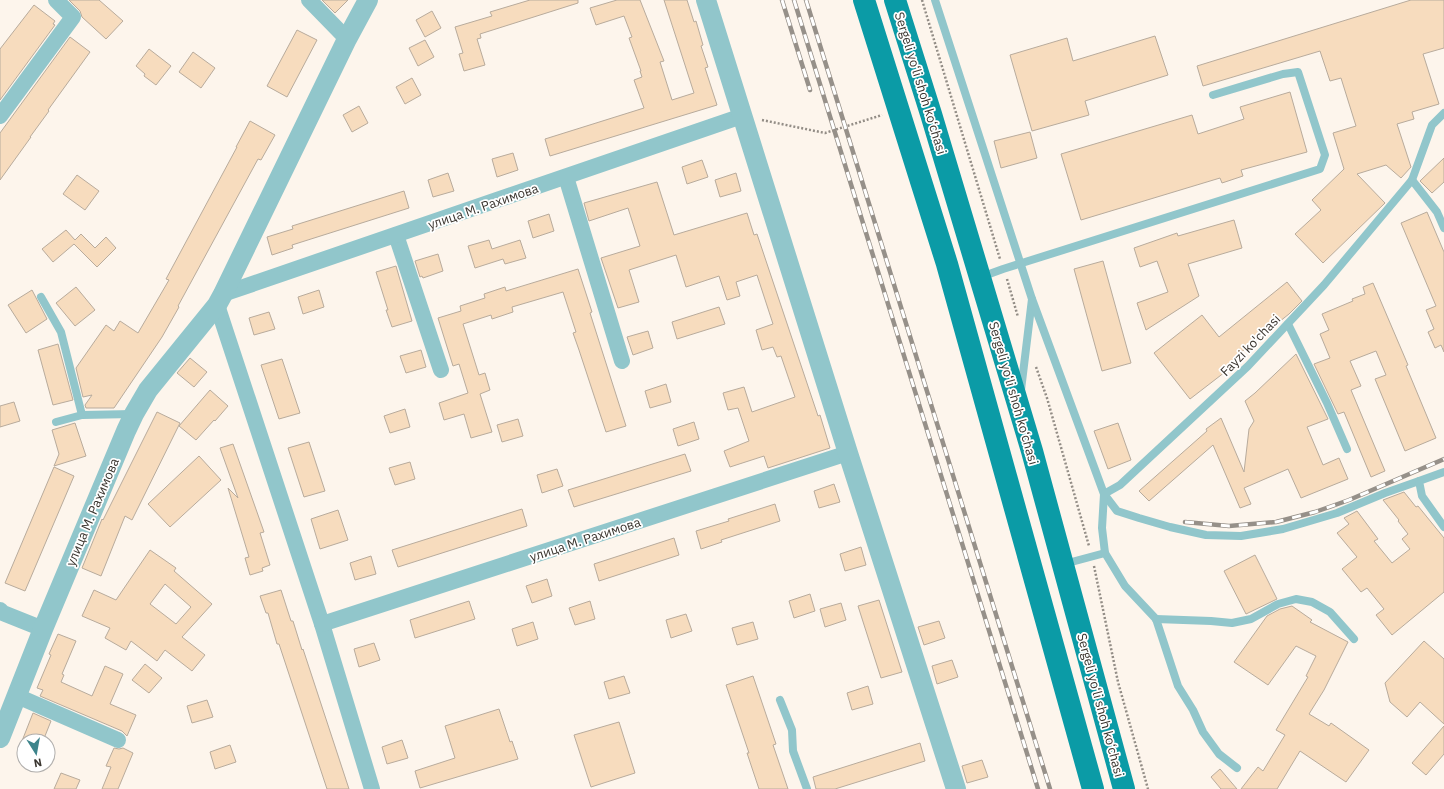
<svg xmlns="http://www.w3.org/2000/svg" width="1444" height="789" viewBox="0 0 1444 789" font-family="'IBM Plex Sans',sans-serif">
<rect width="100%" height="100%" fill="#fdf5ec"/>
<g fill="#f7dcbe" stroke="#b8ab9c" fill-rule="evenodd">
<polygon points="69,0 99,0 123,21 106,39 82,17 80,11"/>
<polygon points="322,0 348,0 335,13"/>
<polygon points="530,0 578,0 578,3 480,34 481,38 477,39 485,65 464,71 459,54 463,53 455,27 492,16 490,12"/>
<polygon points="617,0 640,0 664,61 660,62 672,100 694,93 664,0 687,0 694,22 696,21 703,45 701,46 708,67 705,68 717,105 550,156 545,139 644,108 634,80 642,77 640,71 641,71 629,38 632,37 624,16 596,25 590,8"/>
<polygon points="1411,0 1444,0 1444,48 1423,54 1439,104 1412,112 1414,119 1397,124 1411,167 1401,178 1386,165 1357,174 1385,203 1323,263 1295,234 1321,210 1312,200 1344,169 1333,133 1356,126 1341,78 1330,81 1320,51 1203,86 1197,66"/>
<polygon points="34,5 55,21 53,24 55,25 0,100 0,49"/>
<polygon points="432,11 441,28 425,37 416,20"/>
<polygon points="297,30 317,40 287,97 267,86"/>
<polygon points="1155,36 1168,75 1085,101 1089,115 1032,131 1010,55 1067,38 1073,61"/>
<polygon points="70,37 90,52 48,110 49,111 30,137 31,137 0,180 0,133"/>
<polygon points="425,40 434,57 418,66 409,48"/>
<polygon points="149,49 171,66 156,85 144,76 145,74 136,66"/>
<polygon points="193,52 215,68 201,88 179,72"/>
<polygon points="412,78 421,95 405,104 396,87"/>
<polygon points="1290,92 1307,152 1241,170 1243,176 1222,183 1220,178 1081,220 1061,154 1192,115 1198,134 1244,119 1240,107"/>
<polygon points="359,106 368,123 352,132 343,115"/>
<polygon points="250,121 275,135 261,160 258,159 178,306 179,307 162,337 114,408 86,408 85,405 92,395 83,397 76,368 106,325 114,331 120,321 138,333 169,280 166,279 237,147 236,147"/>
<polygon points="1030,132 1037,158 1001,168 994,141"/>
<polygon points="513,153 518,170 497,177 492,159"/>
<polygon points="1444,158 1444,182 1432,193 1420,181"/>
<polygon points="702,160 708,177 687,184 682,167"/>
<polygon points="448,173 454,191 433,197 428,180"/>
<polygon points="736,173 741,191 720,197 715,180"/>
<polygon points="77,175 99,191 85,210 63,194"/>
<polygon points="657,182 674,235 747,213 754,235 757,234 818,416 820,415 830,448 768,468 764,456 730,467 724,451 749,441 738,408 728,410 723,393 744,387 752,412 795,397 781,356 777,357 773,347 762,350 756,330 773,324 757,275 736,282 740,296 727,300 719,276 686,287 676,255 629,270 639,302 618,308 601,258 640,246 628,208 589,221 584,203"/>
<polygon points="404,191 409,208 292,245 293,248 272,255 267,237 293,229 292,226"/>
<polygon points="1427,212 1444,252 1444,352 1441,345 1435,348 1428,332 1434,329 1426,310 1436,306 1401,223"/>
<polygon points="549,214 554,231 533,238 528,221"/>
<polygon points="1234,220 1242,248 1188,264 1199,296 1146,330 1137,303 1168,292 1157,261 1140,267 1134,248 1177,233 1178,236"/>
<polygon points="66,230 75,240 81,234 95,248 106,237 116,248 97,267 74,244 53,262 42,249"/>
<polygon points="489,240 492,249 520,240 526,258 505,264 503,259 475,268 468,246"/>
<polygon points="438,254 443,271 423,278 422,276 420,277 415,261"/>
<polygon points="1103,261 1131,363 1102,371 1074,269"/>
<polygon points="396,266 412,321 392,327 386,310 388,310 376,272"/>
<polygon points="578,269 592,312 590,313 626,426 606,432 579,350 573,333 576,332 563,292 512,307 513,312 492,319 491,315 463,324 479,375 485,373 490,390 480,394 492,432 471,438 464,414 444,420 439,403 468,393 459,364 453,366 438,318 461,311 460,306 485,298 484,294 505,287 506,291"/>
<polygon points="1287,282 1302,301 1289,314 1235,357 1238,362 1190,399 1154,353 1202,315 1219,337"/>
<polygon points="1373,283 1408,365 1406,366 1436,438 1405,451 1375,379 1386,375 1376,351 1350,361 1361,386 1351,390 1385,471 1371,477 1344,412 1338,414 1314,364 1330,358 1320,334 1329,330 1322,314 1353,301 1352,299 1365,294 1363,287"/>
<polygon points="76,287 95,310 75,326 56,303"/>
<polygon points="32,290 47,319 26,333 8,305"/>
<polygon points="319,290 324,307 303,314 298,297"/>
<polygon points="719,307 725,324 677,339 672,322"/>
<polygon points="269,312 275,329 254,335 249,318"/>
<polygon points="648,331 653,348 633,355 627,337"/>
<polygon points="58,344 73,400 53,405 38,350"/>
<polygon points="421,350 426,367 406,373 400,356"/>
<polygon points="1296,354 1328,419 1307,427 1323,465 1339,458 1348,479 1301,498 1288,469 1244,488 1251,504 1240,508 1213,445 1149,501 1139,491 1207,431 1206,429 1221,418 1244,472 1249,429 1254,421 1245,401 1255,393"/>
<polygon points="190,358 207,372 194,387 177,373"/>
<polygon points="282,359 300,413 279,419 261,365"/>
<polygon points="666,384 671,402 650,408 645,391"/>
<polygon points="210,390 228,406 215,421 214,420 196,440 179,426"/>
<polygon points="14,402 20,421 0,427 0,406"/>
<polygon points="405,409 410,427 390,433 384,416"/>
<polygon points="157,412 180,423 132,520 125,516 101,576 82,568 102,519 103,520"/>
<polygon points="518,419 523,436 502,442 497,425"/>
<polygon points="694,422 699,439 678,446 673,429"/>
<polygon points="75,423 86,456 54,466 59,454 52,430"/>
<polygon points="1118,423 1131,460 1108,469 1094,431"/>
<polygon points="309,442 325,491 304,497 288,448"/>
<polygon points="233,444 264,532 260,533 270,565 262,568 263,571 250,575 245,558 249,557 228,488 238,498 220,448"/>
<polygon points="685,454 691,471 574,507 568,490"/>
<polygon points="199,456 221,480 170,527 148,504"/>
<polygon points="410,462 415,479 395,485 389,468"/>
<polygon points="54,467 74,476 25,591 5,583"/>
<polygon points="557,469 563,486 542,493 537,475"/>
<polygon points="834,484 840,502 819,508 814,491"/>
<polygon points="1404,492 1416,507 1418,506 1444,538 1444,592 1392,635 1376,615 1384,609 1367,588 1361,592 1342,569 1357,557 1337,533 1349,524 1344,518 1357,511 1378,539 1374,541 1392,563 1410,549 1402,539 1408,534 1398,521 1399,520 1383,500"/>
<polygon points="775,504 780,521 721,540 722,542 701,549 696,531 729,521 728,519"/>
<polygon points="522,509 527,526 398,567 392,550"/>
<polygon points="338,510 348,540 320,549 311,519"/>
<polygon points="674,538 679,555 599,581 594,564"/>
<polygon points="861,547 866,565 845,571 840,554"/>
<path d="M150 550 176 568 174 571 212 604 182 637 205 655 192 671 165 650 157 661 131 641 126 650 105 638 110 628 82 616 94 590 116 600ZM165 584 191 607 176 624 150 604Z"/>
<polygon points="1255,555 1277,599 1246,614 1224,571"/>
<polygon points="371,556 376,574 355,580 350,563"/>
<polygon points="547,579 552,596 532,603 526,586"/>
<polygon points="281,590 291,621 293,621 302,650 303,649 349,789 327,789 279,644 277,644 268,613 266,613 260,596"/>
<polygon points="810,594 815,611 794,618 789,601"/>
<polygon points="879,600 902,672 881,678 858,606"/>
<polygon points="469,601 475,619 415,638 410,620"/>
<polygon points="590,601 595,619 575,625 569,608"/>
<polygon points="841,603 846,620 825,627 820,609"/>
<polygon points="1292,606 1312,620 1310,622 1348,642 1324,690 1309,714 1329,726 1331,723 1369,750 1346,782 1300,751 1277,789 1241,789 1258,767 1263,771 1285,735 1276,730 1308,677 1306,676 1316,656 1296,646 1268,685 1234,662 1267,616 1280,609"/>
<polygon points="686,614 692,631 671,638 666,620"/>
<polygon points="939,621 945,638 924,645 918,627"/>
<polygon points="533,622 538,639 517,646 512,629"/>
<polygon points="753,622 758,639 737,645 732,628"/>
<polygon points="58,634 76,641 62,674 64,675 61,682 92,696 105,666 123,674 110,704 136,715 127,736 122,731 40,696 43,690 37,688 51,655 49,654"/>
<polygon points="1424,641 1444,659 1444,724 1420,702 1407,717 1390,702 1385,683"/>
<polygon points="374,643 380,660 359,667 354,649"/>
<polygon points="952,660 958,677 937,684 932,666"/>
<polygon points="145,664 162,678 149,693 132,680"/>
<polygon points="624,676 630,693 609,699 604,682"/>
<polygon points="753,676 776,744 773,745 788,789 759,789 747,753 749,753 726,685"/>
<polygon points="868,686 873,704 852,710 847,693"/>
<polygon points="207,700 213,717 192,723 187,706"/>
<polygon points="499,709 510,742 512,741 518,759 420,788 415,771 455,758 445,726"/>
<polygon points="33,713 51,721 43,741 22,741"/>
<polygon points="619,722 635,773 591,787 574,735"/>
<polygon points="1444,726 1444,754 1426,775 1412,763"/>
<polygon points="402,740 408,758 387,764 382,747"/>
<polygon points="920,743 925,761 835,789 816,789 813,777"/>
<polygon points="230,745 236,762 215,769 210,752"/>
<polygon points="114,748 119,749 123,748 133,753 118,789 102,789 111,767 106,766"/>
<polygon points="982,760 988,777 967,783 962,766"/>
<polygon points="1220,769 1237,789 1221,789 1211,777"/>
<polygon points="61,773 80,780 76,789 54,789"/>
</g>
<g fill="none" stroke-linecap="round" stroke-linejoin="round">
<g stroke="#938d86" stroke-width="2.5" stroke-dasharray="2 2" stroke-linecap="butt">
<polyline points="922,0 1000,259"/>
<polyline points="762,120 825,133 882,115"/>
<polyline points="1007,279 1018,317"/>
<polyline points="1036,367 1047,398 1089,546"/>
<polyline points="1094,566 1118,682 1148,789"/>
</g>
<g stroke="#91c6cb" stroke-width="8">
<polyline points="935,0 1032,299 1021,390"/>
<polyline points="1412,180 1437,212 1444,228"/>
<polyline points="981,277 1003,269 1320,169 1325,155 1298,72 1283,74 1213,95"/>
<polyline points="41,297 61,332 82,415 133,414"/>
<polyline points="1032,299 1104,494 1117,511 1139,518 1170,527 1206,535 1241,536 1283,529 1337,513 1385,493 1419,481"/>
<polyline points="1288,324 1327,403 1347,449"/>
<polyline points="56,422 82,415"/>
<polyline points="1444,472 1419,481 1422,496 1444,527"/>
<polyline points="1064,564 1105,553"/>
<polyline points="1156,619 1211,621 1232,623 1251,619 1278,604 1296,599 1312,602 1330,612 1354,639"/>
<polyline points="780,700 792,730 793,751 807,789"/>
<polyline points="1237,768 1219,754 1203,732 1193,710 1178,686 1156,619 1125,586 1105,553 1102,528 1104,494 1120,485 1248,366 1324,285 1412,180 1432,125 1444,113"/>
</g>
<g stroke="#91c6cb" stroke-width="16">
<polyline points="309,0 347,39"/>
<polyline points="0,116 73,17 56,0"/>
<polyline points="566,177 622,361"/>
<polyline points="396,235 441,370"/>
<polyline points="223,294 742,116"/>
<polyline points="217,305 322,624 372,789"/>
<polyline points="0,610 3,613 43,629"/>
<polyline points="322,624 848,453"/>
<polyline points="17,696 118,740"/>
</g>
<g stroke="#91c6cb" stroke-width="20">
<polyline points="706,0 848,453 956,789"/>
<polyline points="0,738 43,629 126,431 134,414 148,390 217,305 223,294 347,39 368,0"/>
</g>
<g stroke="#0b9ba6" stroke-width="22">
<polyline points="864,0 947,264 1093,789"/>
<polyline points="895,0 931,114 1032,451 1124,789"/>
</g>
<defs>
<g id="rail">
<polyline points="782,0 810,90"/>
<polyline points="794,0 1038,789"/>
<polyline points="806,0 1050,789"/>
<polyline points="1185,522 1229,526 1276,522 1315,512 1349,500 1444,459"/>
</g>
</defs>
<use href="#rail" stroke="#969089" stroke-width="4.5"/>
<use href="#rail" stroke="#fff" stroke-width="3" stroke-dasharray="9" stroke-linecap="butt"/>
</g>
<g text-anchor="middle" stroke-width="3.5" stroke-linejoin="round" paint-order="stroke">
<g font-size="13" fill="#3a352f" stroke="#fff">
<text transform="translate(921 83) rotate(73)" y="5">Sergeli yo‘li shoh ko‘chasi</text>
<text transform="translate(483 206) rotate(-19)" y="5">улица М. Рахимова</text>
<text transform="translate(1250 345) rotate(-46)" y="5">Fayzi ko'chasi</text>
<text transform="translate(1014 393) rotate(74)" y="5">Sergeli yo‘li shoh ko‘chasi</text>
<text transform="translate(92 512) rotate(-67)" y="5">улица М. Рахимова</text>
<text transform="translate(585 539) rotate(-18)" y="5">улица М. Рахимова</text>
<text transform="translate(1101 705) rotate(75)" y="5">Sergeli yo‘li shoh ko‘chasi</text>
</g>
</g>
<g transform="translate(36 753) rotate(169)"><circle r="19" fill="#ffffff" stroke="#b0aeac"/>
<path d="M0-3L7 15L0 10L-7 15Z" fill="#3d848b"/>
<text y="-6" font-size="11" font-weight="bold" text-anchor="middle" fill="#3a352f">N</text>
</g>
</svg>
